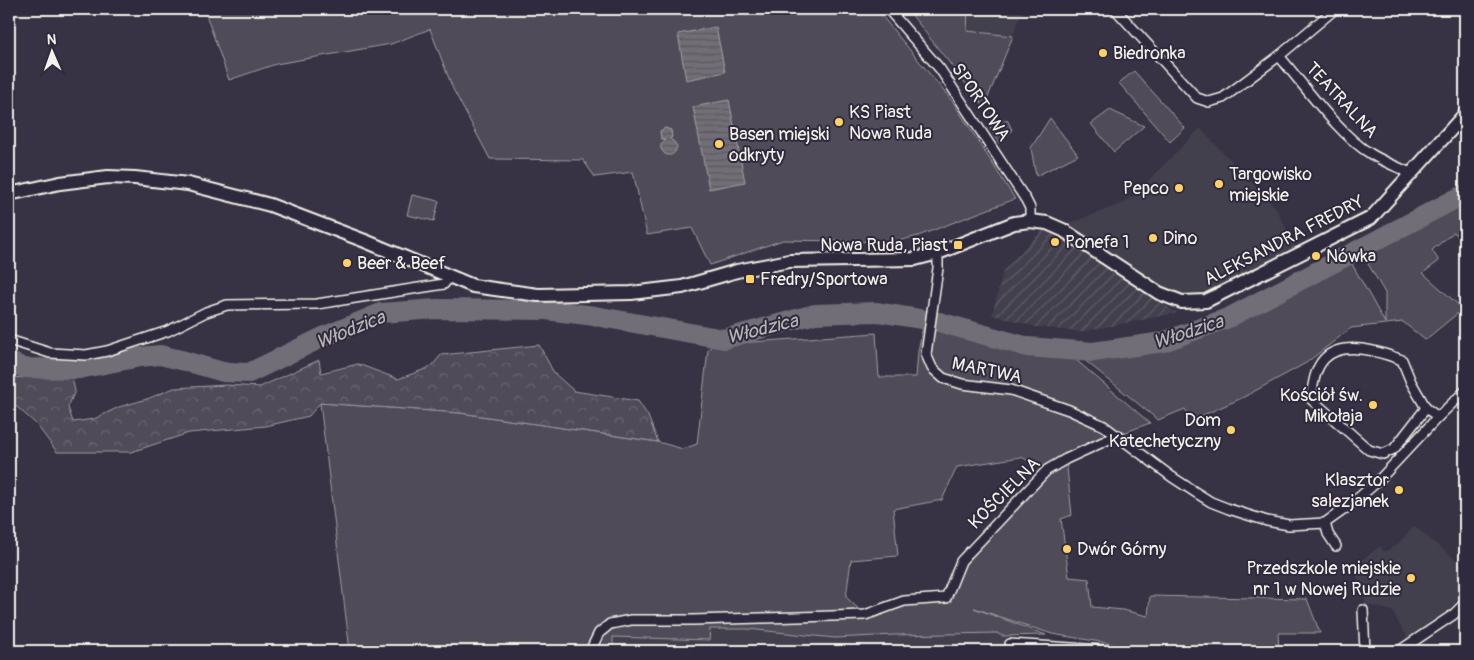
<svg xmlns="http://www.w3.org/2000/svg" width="1474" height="660" viewBox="0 0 1474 660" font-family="Pangolin,sans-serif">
<defs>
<pattern id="industrial-furrows" width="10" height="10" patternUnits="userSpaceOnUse" patternTransform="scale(1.25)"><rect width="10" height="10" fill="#433f4e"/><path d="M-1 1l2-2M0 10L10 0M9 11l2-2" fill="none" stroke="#5f5b68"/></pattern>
<pattern id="forest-crowns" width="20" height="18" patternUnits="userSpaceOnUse" patternTransform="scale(1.25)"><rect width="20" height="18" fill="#504b59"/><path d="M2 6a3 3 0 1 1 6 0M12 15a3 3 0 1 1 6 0" fill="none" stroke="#6a6571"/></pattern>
<pattern id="water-rules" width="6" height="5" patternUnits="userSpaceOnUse" patternTransform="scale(1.25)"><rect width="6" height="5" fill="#726e77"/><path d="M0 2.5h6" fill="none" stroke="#5b595c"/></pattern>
</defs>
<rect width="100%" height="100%" fill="#373244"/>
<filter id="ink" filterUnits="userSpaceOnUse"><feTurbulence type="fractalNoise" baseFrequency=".02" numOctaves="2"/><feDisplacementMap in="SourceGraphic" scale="10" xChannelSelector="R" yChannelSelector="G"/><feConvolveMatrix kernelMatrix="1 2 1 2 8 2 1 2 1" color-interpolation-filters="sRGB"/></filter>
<g filter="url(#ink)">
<g fill="#433f4e">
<polygon points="907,9 1023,9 984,107"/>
<polygon points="1200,128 1276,208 1296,248 1203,296 1183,294 1161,287 1051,230 1124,203 1129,198 1133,196"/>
<polygon points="1414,526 1465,567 1465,592 1446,612 1408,639 1392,611 1365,604 1363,587 1352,568 1380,546 1384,552 1397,545"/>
<polygon points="675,626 1006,630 1006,650 1018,651 607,651 609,636"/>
</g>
<polygon fill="url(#industrial-furrows)" points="1048,230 1054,234 1055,233 1177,313 1081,332 1036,327 992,315 1003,271 1030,242 1043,231"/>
<g fill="#504b59" stroke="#a29ea0" fill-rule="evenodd">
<polygon points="204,9 876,9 953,102 1015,199 918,236 894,242 783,240 710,265 692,228 647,235 633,172 595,177 583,160 490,159 453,89 430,29 391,44 276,64 229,80"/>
<polygon points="907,9 968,9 967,31 1013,36 984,107"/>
<polygon points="1134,71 1185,128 1170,142 1119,83"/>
<polygon points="1110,110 1144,126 1114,152 1091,124"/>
<polygon points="999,118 1008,121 1012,130 1000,143 990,128"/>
<polygon points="1050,118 1078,155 1036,176 1031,148"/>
<path d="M1465 194V240L1463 242 1454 232 1432 250 1439 261 1423 273 1463 309 1425 340 1403 322 1351 328 1306 363 1242 398 1192 420 1185 409 1158 420 1082 358 1075 359 1150 423 1118 435 1066 459 1072 515 1061 519 1069 577 1089 579 1092 607 1123 610 1148 616 1150 596 1307 599 1320 633H1278L1279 651H1156L1052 634 974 608 1046 635 1002 636 997 633 894 635 835 638 748 629H710L709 640 613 637V651H462L413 649 399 651H350L320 403 461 413 658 442 683 449 697 444 708 350 712 345 876 333 879 377H916L918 351 924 322H939L1028 347 1093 352 1163 342 1228 318ZM1364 257 1385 293V323L1352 264ZM1021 457 1047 470 961 561 946 598 904 601 865 615 846 597 851 560 898 556 893 509 942 500 957 467Z"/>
<polygon points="412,195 439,201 434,221 407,215"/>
</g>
<polygon fill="url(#forest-crowns)" stroke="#a29ea0" points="539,345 554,373 574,391 638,401 648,416 658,442 461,413 320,403 309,416 266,426 189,433 131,452 57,452 36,424 9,400 9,378 45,376 72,377 75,391 68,407 73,422 94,419 119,407 147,399 174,388 226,385 260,387 319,360 321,373 358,364 398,379 431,367 441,355"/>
<g fill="url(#water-rules)" stroke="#a6a2a4">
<polygon points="716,27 725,72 686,80 678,34"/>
<polygon points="729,100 745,182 709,189 693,107"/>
<path d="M665 128 671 130 672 137 670 139 673 141 677 146C676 153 672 157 665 154L661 149V145L665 140 661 138 660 131Z"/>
</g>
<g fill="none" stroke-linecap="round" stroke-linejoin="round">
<polyline stroke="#726e77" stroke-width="20" points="9,361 24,368 79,369 140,357 160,355 185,361 223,372 249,373 323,337 381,313 436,309 546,310 595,316 724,339 815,314 877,312 939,322 1028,347 1093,352 1163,342 1228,318 1465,194"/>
<defs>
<g id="street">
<polyline points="888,9 940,69 1026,200 1030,208 1030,221"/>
<polyline points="1115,9 1197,98 1209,102 1223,98 1279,56 1335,9"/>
<path d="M1279 56C1304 85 1339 135 1371 154 1384 162 1398 167 1412 174"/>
<polyline points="938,253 938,268 926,354 932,368 943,378 962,384 1011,390 1069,410 1104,426 1172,477 1195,492 1211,502 1229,509 1267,521 1289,525 1325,523 1349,506 1378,481 1438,417 1465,391"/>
<polyline points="9,340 50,353 86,355 107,351 168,331 206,312 227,305 317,304 444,284 449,277"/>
<path d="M1426 408 1394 449 1383 454 1369 450 1311 399C1313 386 1314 370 1324 359 1342 339 1381 352 1402 360L1411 382 1426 408 1438 417"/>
<polyline points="1325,523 1328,534 1336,546"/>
<polyline points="1363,610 1365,651"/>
<polyline points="1010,644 1118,651"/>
<polyline points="592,651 592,647 599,633 610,624 631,620 693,620 865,615 904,601 946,598 961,561 1047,470 1066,459 1118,435"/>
<polyline points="1399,651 1453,615 1465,603"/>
</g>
<polyline id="secondary" points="9,194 60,183 108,177 135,178 188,184 270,205 365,241 473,286 538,295 631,293 682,287 737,271 789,261 915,259 938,253 1014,223 1030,221 1047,223 1063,230 1159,293 1182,302 1206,301 1371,218 1465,114"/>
</defs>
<use href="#street" stroke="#f4f1e8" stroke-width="12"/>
<use href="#secondary" stroke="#f4f1e8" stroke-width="16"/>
<use href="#street" stroke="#2f2a3d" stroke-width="9"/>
<use href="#secondary" stroke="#2f2a3d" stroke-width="12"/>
</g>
</g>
<g fill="#ffd166" stroke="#2f2a3d" stroke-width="2">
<circle cx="1103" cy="53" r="5"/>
<circle cx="839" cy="122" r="5"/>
<circle cx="719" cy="144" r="5"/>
<circle cx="1219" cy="184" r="5"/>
<circle cx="1179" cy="188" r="5"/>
<circle cx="1153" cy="238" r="5"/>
<circle cx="1055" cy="242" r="5"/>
<rect x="953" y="240" width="10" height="10" rx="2.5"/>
<circle cx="1316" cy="256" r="5"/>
<circle cx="347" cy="263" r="5"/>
<rect x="745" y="274" width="10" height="10" rx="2.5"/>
<circle cx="1373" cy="405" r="5"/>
<circle cx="1231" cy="430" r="5"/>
<circle cx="1399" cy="490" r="5"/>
<circle cx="1067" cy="549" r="5"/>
<circle cx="1411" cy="578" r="5"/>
</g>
<g text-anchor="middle" stroke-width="4" stroke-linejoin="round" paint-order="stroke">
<g font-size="18" fill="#f4f1e8" stroke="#2f2a3d" text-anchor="start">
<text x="1113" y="59">Biedronka</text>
<text x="849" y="118">KS Piast<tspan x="849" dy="21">Nowa Ruda</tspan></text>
<text x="729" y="140">Basen miejski<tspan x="729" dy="21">odkryty</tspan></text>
<text x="1229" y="180">Targowisko<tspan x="1229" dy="21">miejskie</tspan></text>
<text x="1169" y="194" text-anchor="end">Pepco</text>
<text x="1163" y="244">Dino</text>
<text x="1065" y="248">Ponefa 1</text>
<text x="948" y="251" text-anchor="end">Nowa Ruda, Piast</text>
<text x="1326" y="262">Nówka</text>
<text x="357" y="269">Beer &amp; Beef</text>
<text x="760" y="285">Fredry/Sportowa</text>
<text x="1363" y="401" text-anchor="end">Kościół św.<tspan x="1363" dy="21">Mikołaja</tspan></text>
<text x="1221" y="426" text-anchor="end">Dom<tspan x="1221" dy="21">Katechetyczny</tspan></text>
<text x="1389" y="486" text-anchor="end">Klasztor<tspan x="1389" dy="21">salezjanek</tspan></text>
<text x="1077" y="555">Dwór Górny</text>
<text x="1401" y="574" text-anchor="end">Przedszkole miejskie<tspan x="1401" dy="21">nr 1 w Nowej Rudzie</tspan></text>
</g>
<g font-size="18" fill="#f4f1e8" stroke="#2f2a3d">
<text transform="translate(1342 100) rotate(47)" y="6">TEATRALNA</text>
<text transform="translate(981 102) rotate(56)" y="6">SPORTOWA</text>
<text transform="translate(1284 240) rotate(-27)" y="6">ALEKSANDRA FREDRY</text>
<text transform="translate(987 370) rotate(12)" y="6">MARTWA</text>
<text transform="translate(1004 493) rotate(-45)" y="6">KOŚCIELNA</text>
</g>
<g font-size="19" font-style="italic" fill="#bab6b5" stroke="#2f2a3d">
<text transform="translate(762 328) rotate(-14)" y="7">Włodzica</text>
<text transform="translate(350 329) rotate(-22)" y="7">Włodzica</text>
<text transform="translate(1188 331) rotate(-18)" y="7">Włodzica</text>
</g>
</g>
<rect width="1474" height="660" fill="none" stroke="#2f2a3d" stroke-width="30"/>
<rect x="15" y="15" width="1444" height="630" fill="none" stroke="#f4f1e8" stroke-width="2" filter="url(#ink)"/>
<g transform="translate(52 52) rotate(358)" stroke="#2f2a3d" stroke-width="4" paint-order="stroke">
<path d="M0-4L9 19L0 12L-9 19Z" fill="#f4f1e8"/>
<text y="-8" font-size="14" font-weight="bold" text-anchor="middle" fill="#f4f1e8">N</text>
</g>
</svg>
